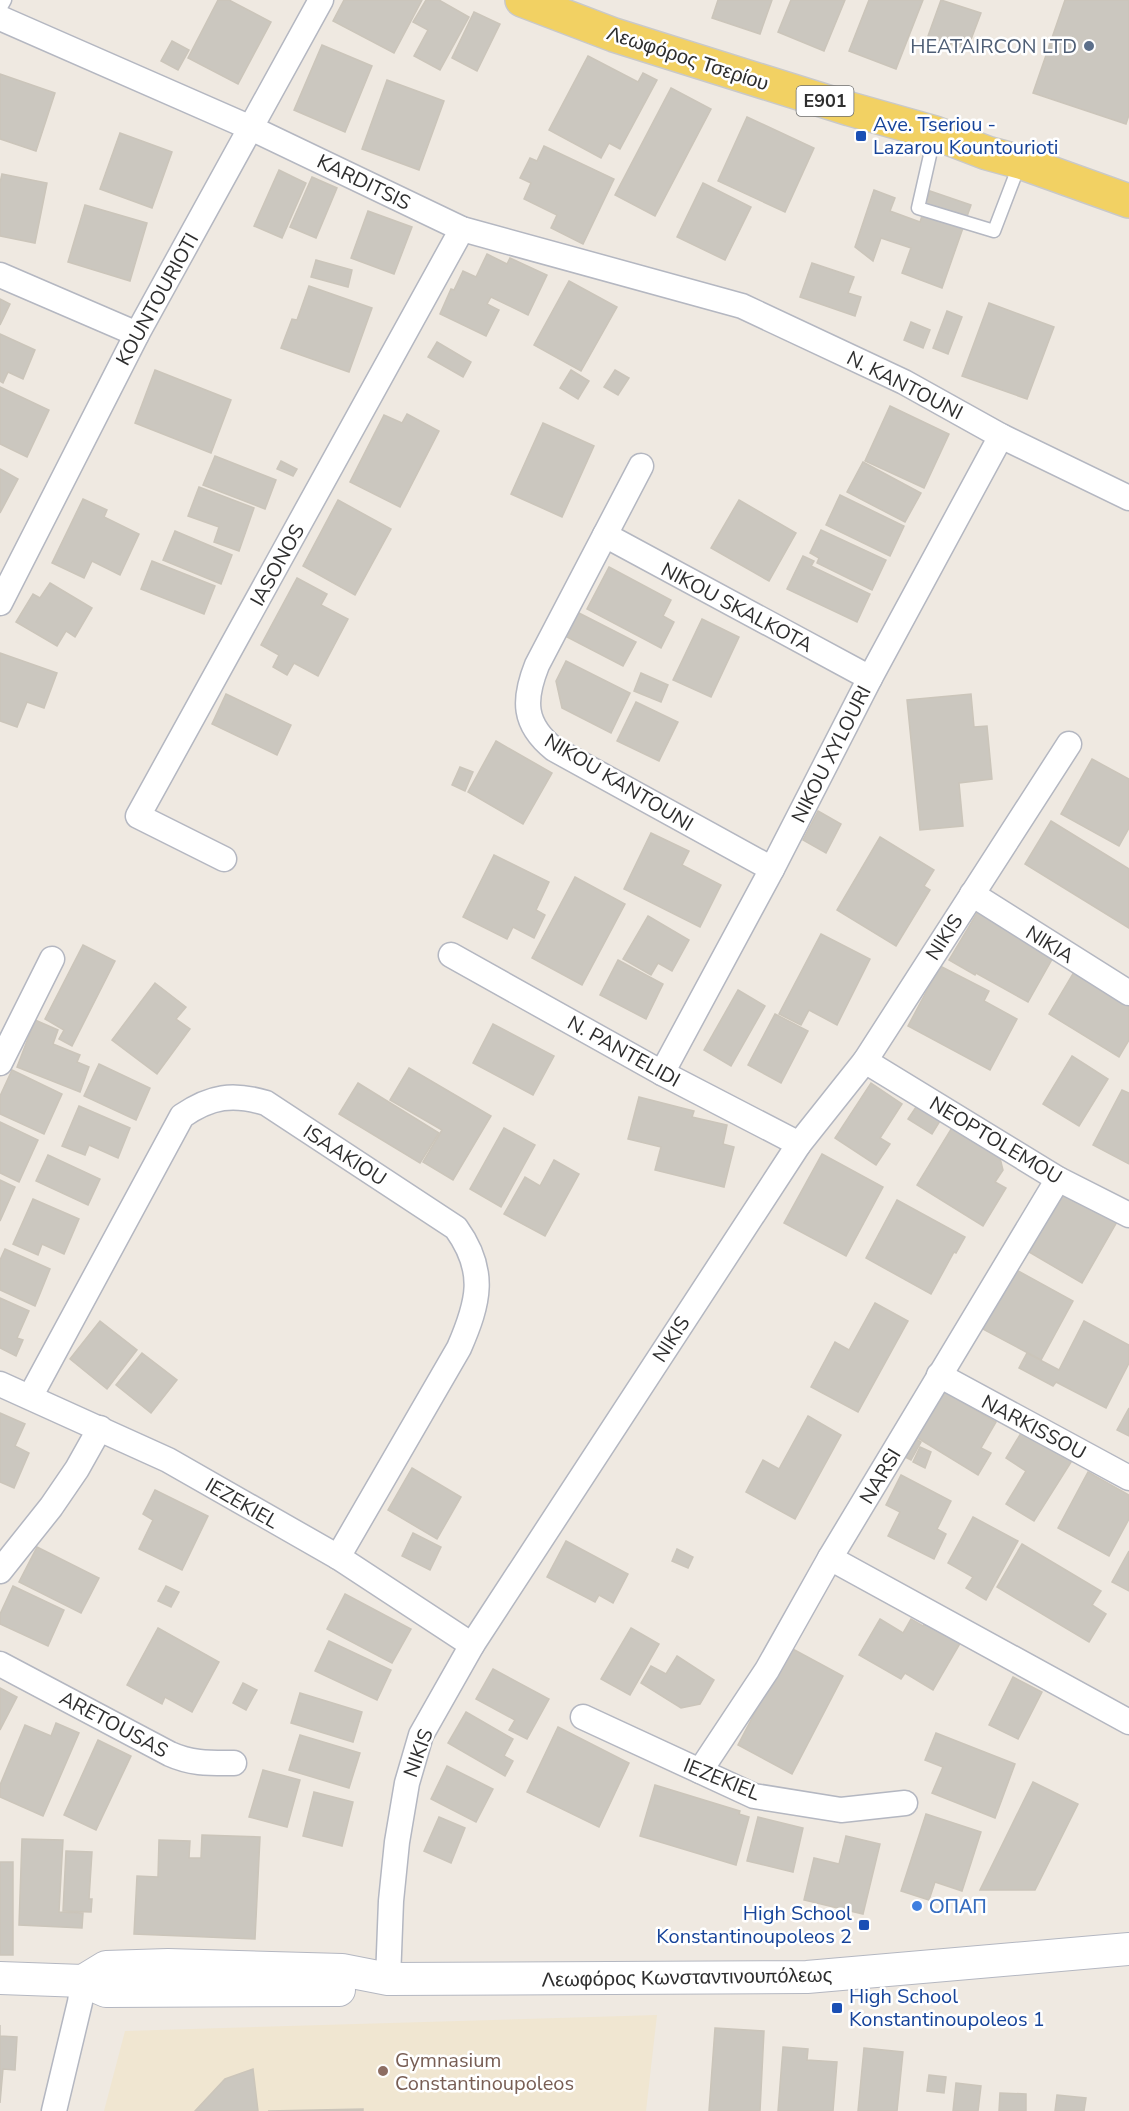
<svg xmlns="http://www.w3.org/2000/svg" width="1129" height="2111" viewBox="0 0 1129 2111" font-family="'Nunito Sans',sans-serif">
<rect width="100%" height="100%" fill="#efe9e1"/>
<polygon fill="#f0e6d1" points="657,2015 646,2111 104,2111 125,2031"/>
<g fill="#cbc7bf" stroke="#cbc5ba" stroke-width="1.5">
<polygon points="218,0 229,0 271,22 238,84 188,58"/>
<polygon points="344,0 422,0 394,53 333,21"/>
<polygon points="426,0 439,0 469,17 440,70 414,56 428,30 413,22"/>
<polygon points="718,0 772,0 760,34 712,18"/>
<polygon points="791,0 845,0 824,51 778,32"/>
<polygon points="869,0 923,0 896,69 849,51"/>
<polygon points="941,0 981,13 967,50 928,36"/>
<polygon points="1065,0 1129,0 1129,115 1126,124 1033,93"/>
<polygon points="474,12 500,24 477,71 452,58"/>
<polygon points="172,41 189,50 178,70 161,61"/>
<polygon points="322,45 372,66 345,132 294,110"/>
<polygon points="588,56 638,82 643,73 657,80 620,149 609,143 601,158 549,130"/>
<polygon points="0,74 55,93 36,151 0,139"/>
<polygon points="387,80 444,101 419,170 362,149"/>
<polygon points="671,88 711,109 655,216 615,195"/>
<polygon points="747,117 814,148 785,212 718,181"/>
<polygon points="120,133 172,152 152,208 100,189"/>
<polygon points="544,146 614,179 583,244 551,228 557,215 524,199 531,183 520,178 530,158 537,161"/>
<polygon points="279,170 306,183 282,238 254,226"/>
<polygon points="2,174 47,183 35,243 0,236 0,183"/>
<polygon points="312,177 337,188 316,238 290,227"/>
<polygon points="703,183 751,207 725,260 677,237"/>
<polygon points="874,190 895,198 890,211 920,222 930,191 971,205 942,288 902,273 911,248 881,238 873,261 855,247"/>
<polygon points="85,205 147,223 130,281 68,262"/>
<polygon points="368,211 412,227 394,274 351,258"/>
<polygon points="487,254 507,264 510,258 547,275 528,315 491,297 487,304 499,310 486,336 440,314 451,289 454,290 463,271 476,277"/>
<polygon points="316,260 352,270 348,287 311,277"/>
<polygon points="812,263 854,277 848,293 861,297 855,316 800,297"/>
<polygon points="569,281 617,307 581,371 534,345"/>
<polygon points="309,286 372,308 349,372 281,348 292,319 297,320"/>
<polygon points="0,299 10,304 0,325"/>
<polygon points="989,303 1054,327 1027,399 962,376"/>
<polygon points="947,311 962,317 948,354 933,348"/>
<polygon points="911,322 930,330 923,348 904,340"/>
<polygon points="0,334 35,350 23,379 8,372 3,383 0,381"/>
<polygon points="437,342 471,362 463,377 428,357"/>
<polygon points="155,370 231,400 211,453 135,423"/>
<polygon points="571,370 589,381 578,399 560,388"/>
<polygon points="615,370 629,378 618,395 604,387"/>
<polygon points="0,387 49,410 27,457 0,444"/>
<polygon points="890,406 949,434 924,488 865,461"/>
<polygon points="407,414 439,431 400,507 350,482 384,415 402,423"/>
<polygon points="543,423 594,446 562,517 511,494"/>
<polygon points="215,456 276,480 265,509 203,485"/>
<polygon points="281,461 297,469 293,476 277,469"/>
<polygon points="863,462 921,493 905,522 847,492"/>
<polygon points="0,469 18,479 0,513"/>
<polygon points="199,487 254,508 239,551 214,542 219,527 188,516"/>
<polygon points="840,495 904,526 890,556 826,525"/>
<polygon points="83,499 107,510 104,517 139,534 120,575 92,561 84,578 52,563"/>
<polygon points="338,500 391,529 355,595 303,566"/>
<polygon points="739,500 796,533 769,581 711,548"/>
<polygon points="821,530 886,560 872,590 817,563 819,558 810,553"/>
<polygon points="175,531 232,555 221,584 163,560"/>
<polygon points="803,556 814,561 811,566 870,594 857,622 787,589"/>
<polygon points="152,561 215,586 204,614 141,589"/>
<polygon points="609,567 671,600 663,616 674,622 661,648 587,609"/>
<polygon points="297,578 327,594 321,605 348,619 318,676 294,663 287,675 273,667 279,655 261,645"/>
<polygon points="50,583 92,608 75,637 66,631 57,646 16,622 33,594 40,598"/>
<polygon points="577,612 636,642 623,666 565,636"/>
<polygon points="702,619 739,637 711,697 673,680"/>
<polygon points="0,653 57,673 44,708 27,702 17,727 0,721"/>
<polygon points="566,661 630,693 611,733 562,708 556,681"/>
<polygon points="641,673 668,685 661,702 634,691"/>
<polygon points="226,694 291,725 277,755 212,724"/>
<polygon points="971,694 974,727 987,726 992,779 959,783 963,826 920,830 907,700"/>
<polygon points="636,702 678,722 659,761 617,741"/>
<polygon points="496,741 552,773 523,824 468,792"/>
<polygon points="1092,759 1129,779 1129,828 1119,846 1061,814"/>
<polygon points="460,767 473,772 465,791 452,785"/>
<polygon points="818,811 841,824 826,853 803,840"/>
<polygon points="1051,821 1129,869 1129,928 1025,864"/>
<polygon points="651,833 689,851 682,865 721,885 700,927 624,889"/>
<polygon points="880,837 934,870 924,886 930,890 896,946 837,910"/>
<polygon points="494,855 549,882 536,910 545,915 534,938 513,927 507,939 463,917"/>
<polygon points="575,877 625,904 582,985 532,958"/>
<polygon points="980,908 1055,954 1028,1002 976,973 975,975 949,960"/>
<polygon points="648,916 689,940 672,971 658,963 651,975 623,959"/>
<polygon points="821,934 870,959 837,1025 809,1010 801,1025 779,1014"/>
<polygon points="83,945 115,961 72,1046 59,1039 64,1030 45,1019"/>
<polygon points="618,960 663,984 646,1019 600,995"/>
<polygon points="940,966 989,991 984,1001 1017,1019 990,1070 908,1026"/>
<polygon points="1077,967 1129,999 1129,1040 1119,1057 1049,1014"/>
<polygon points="155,983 186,1007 176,1019 190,1029 157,1074 112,1040"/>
<polygon points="738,990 765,1006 731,1066 704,1050"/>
<polygon points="775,1014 808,1031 781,1083 748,1065"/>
<polygon points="35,1020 58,1030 53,1044 80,1055 77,1062 89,1067 80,1092 17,1067"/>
<polygon points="493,1024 554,1056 533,1095 473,1063"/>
<polygon points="1072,1056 1108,1079 1079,1126 1043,1104"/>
<polygon points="99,1064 150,1088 136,1120 84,1096"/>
<polygon points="409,1068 491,1116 453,1180 423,1162 442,1130 390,1100"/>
<polygon points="12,1070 62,1094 44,1134 0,1114 0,1096"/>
<polygon points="358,1083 439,1133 420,1163 339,1114"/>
<polygon points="871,1083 902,1104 880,1138 890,1144 876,1165 835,1138"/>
<polygon points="1122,1090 1129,1093 1129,1164 1093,1145"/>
<polygon points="639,1097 694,1111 692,1117 727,1125 723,1144 734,1147 724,1187 655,1170 661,1147 628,1139"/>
<polygon points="920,1101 943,1116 932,1134 908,1119"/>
<polygon points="79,1106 130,1128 118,1158 89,1145 85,1155 62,1146"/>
<polygon points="0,1122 38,1140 19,1182 0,1173"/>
<polygon points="953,1126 999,1154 1003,1170 995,1182 1006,1188 983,1226 917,1185"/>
<polygon points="504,1128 535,1145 501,1207 470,1189"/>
<polygon points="822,1154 883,1187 846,1256 784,1223"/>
<polygon points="48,1155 100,1179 88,1205 36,1181"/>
<polygon points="554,1160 579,1174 545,1236 504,1214 525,1177 540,1186"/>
<polygon points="0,1180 15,1187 0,1221"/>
<polygon points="1065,1189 1118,1220 1082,1283 1029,1252"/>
<polygon points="33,1199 79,1219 64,1254 42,1244 38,1255 13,1244"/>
<polygon points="897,1200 965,1237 956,1253 954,1252 931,1294 866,1258"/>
<polygon points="5,1249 50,1269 35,1306 0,1290 0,1260"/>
<polygon points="1011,1267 1073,1301 1041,1360 979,1327"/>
<polygon points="0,1298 29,1311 17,1338 23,1340 16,1356 0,1348"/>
<polygon points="875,1303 908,1321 858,1412 811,1387 835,1342 849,1350"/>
<polygon points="100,1321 137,1350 107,1389 70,1359"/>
<polygon points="1084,1321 1129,1345 1129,1363 1106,1408 1056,1382 1053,1386 1019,1368 1027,1353 1059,1370"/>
<polygon points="142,1353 177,1380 151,1413 116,1385"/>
<polygon points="944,1391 996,1422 981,1448 991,1453 978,1475 916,1437"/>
<polygon points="1129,1408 1129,1436 1117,1430"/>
<polygon points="0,1413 25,1424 15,1446 29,1453 14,1488 0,1482"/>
<polygon points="808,1416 841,1435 795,1519 746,1492 763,1460 779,1469"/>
<polygon points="1024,1428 1073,1459 1034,1521 1006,1504 1026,1471 1006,1458"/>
<polygon points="908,1434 921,1442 911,1460 897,1453"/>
<polygon points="920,1447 931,1452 925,1468 913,1462"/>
<polygon points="412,1468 461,1497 437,1539 388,1510"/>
<polygon points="1088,1472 1129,1495 1129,1519 1109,1556 1058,1528"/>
<polygon points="901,1475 951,1501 937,1529 946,1534 934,1559 888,1536 900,1512 886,1505"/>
<polygon points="155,1490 208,1516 182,1570 139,1549 153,1520 143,1514"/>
<polygon points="973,1517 1018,1541 986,1600 966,1588 973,1577 948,1563"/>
<polygon points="413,1533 441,1547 430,1570 402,1556"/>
<polygon points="566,1541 628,1574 613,1603 599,1595 595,1602 547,1577"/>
<polygon points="1022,1544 1101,1591 1092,1605 1106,1614 1089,1642 997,1587"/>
<polygon points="37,1547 99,1578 81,1613 19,1582"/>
<polygon points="677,1549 693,1557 688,1568 672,1561"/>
<polygon points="1129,1551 1129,1591 1112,1582"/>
<polygon points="13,1586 64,1610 48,1646 0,1624 0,1614"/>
<polygon points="166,1586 179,1592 171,1607 158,1601"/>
<polygon points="345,1594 411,1629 392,1663 327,1629"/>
<polygon points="880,1619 903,1633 911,1619 923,1626 927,1620 962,1640 933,1690 905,1673 901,1679 859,1655"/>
<polygon points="158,1628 219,1662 192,1712 165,1697 162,1704 127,1685"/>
<polygon points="631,1628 659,1644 630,1695 601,1679"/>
<polygon points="329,1641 391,1670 377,1700 315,1671"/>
<polygon points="789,1647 843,1676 792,1774 738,1745"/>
<polygon points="677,1656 714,1680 700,1704 681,1708 641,1683 651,1666 666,1674"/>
<polygon points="493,1669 549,1699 527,1739 509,1730 515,1720 476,1699"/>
<polygon points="1013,1677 1042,1692 1018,1739 989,1725"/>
<polygon points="243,1683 257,1690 246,1710 233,1703"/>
<polygon points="0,1688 17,1697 0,1730"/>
<polygon points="300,1693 362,1712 353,1742 291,1723"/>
<polygon points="466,1712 513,1739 504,1756 513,1761 505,1776 448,1743"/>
<polygon points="56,1723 79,1733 43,1816 0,1797 0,1785 25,1725 51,1736"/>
<polygon points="558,1727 629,1763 599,1827 527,1792"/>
<polygon points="936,1733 1015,1764 995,1818 932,1793 943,1767 925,1760"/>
<polygon points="300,1735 360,1753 349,1788 289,1770"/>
<polygon points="98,1740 131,1756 96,1830 64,1815"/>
<polygon points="447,1766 493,1789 476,1822 431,1799"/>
<polygon points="263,1770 300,1780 287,1827 249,1817"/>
<polygon points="1033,1782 1078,1804 1035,1890 980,1890"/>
<polygon points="655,1785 740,1811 739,1814 749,1817 736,1865 640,1836"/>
<polygon points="314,1792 353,1802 342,1846 303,1836"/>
<polygon points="926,1814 981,1832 962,1891 935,1882 929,1900 901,1891"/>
<polygon points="439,1817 465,1828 451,1863 424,1851"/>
<polygon points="758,1817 803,1828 793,1872 747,1861"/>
<polygon points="202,1835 260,1837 255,1939 134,1934 137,1876 158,1877 159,1840 190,1841 189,1858 201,1858"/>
<polygon points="846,1836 880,1844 863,1914 804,1900 814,1858 839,1864"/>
<polygon points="22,1839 63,1840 59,1912 83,1913 82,1928 19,1925"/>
<polygon points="66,1851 92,1852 89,1899 92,1899 91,1912 63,1911"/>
<rect x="0" y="1862" width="13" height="93"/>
<polygon points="0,2025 0,2036 17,2037 15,2070 3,2069 0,2103"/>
<polygon points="715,2028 764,2031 760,2111 709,2111"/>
<polygon points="783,2047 808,2049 807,2060 837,2062 833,2111 778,2111"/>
<polygon points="864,2048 903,2052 897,2111 858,2111"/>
<polygon points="253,2069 258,2111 195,2111 225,2079"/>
<polygon points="929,2075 946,2077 944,2093 927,2091"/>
<polygon points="956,2083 981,2086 978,2111 953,2111"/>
<polygon points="1000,2093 1026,2094 1026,2111 999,2111"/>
<polygon points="1057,2095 1086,2098 1084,2111 1055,2111"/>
<polygon points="363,2109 363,2111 268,2111"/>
</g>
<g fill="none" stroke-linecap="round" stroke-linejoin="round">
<defs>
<g id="service">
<polyline points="0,9 5,0"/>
<polyline points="935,133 918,208 994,231 1020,163"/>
</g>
<g id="minor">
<polyline points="0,18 251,128 462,229 742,306 904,382 1001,436 1129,498"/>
<polyline points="0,275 137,334"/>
<path d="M641 466 537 665C523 700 523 724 554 749L772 869"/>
<polyline points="605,535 870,678"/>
<polyline points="0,603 137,334 321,0"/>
<polyline points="224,859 138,816 462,229"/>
<polyline points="972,894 1129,993"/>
<polyline points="451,955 662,1073 799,1144"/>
<polyline points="865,1061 1058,1179 1129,1215"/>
<polyline points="0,1063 52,959"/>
<polyline points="662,1073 772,869 870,678 1001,436"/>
<polyline points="939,1375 1129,1478"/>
<polyline points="0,1384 168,1460 338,1557 472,1645"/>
<path d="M30 1397 182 1116C211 1096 233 1093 266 1103L456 1228C487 1271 479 1302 459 1348L338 1557"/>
<polyline points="830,1558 1129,1722"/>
<polyline points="0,1571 51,1507 77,1469 100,1428"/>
<path d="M0 1664 170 1754C192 1764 211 1763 234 1763"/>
<polyline points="583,1717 754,1796 841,1810 905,1803"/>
<polyline points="700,1771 767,1670 830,1558 1058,1179"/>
<polyline points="388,1979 391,1901 397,1842 407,1783 421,1735 472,1645 799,1144 865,1061 1069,744"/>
<polyline points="54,2111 80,2002 83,1981"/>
</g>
<g id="tertiary">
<polyline points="0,1978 83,1981 106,1991 339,1990"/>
<polyline points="83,1981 106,1967 168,1965 342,1970 388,1979 807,1977 1129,1949"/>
</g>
<polyline id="primary" points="522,0 614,35 850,109 935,133 987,153 1020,162 1129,201"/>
</defs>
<use href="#service" stroke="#b4b7c1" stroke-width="15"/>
<use href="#minor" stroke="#b4b7c1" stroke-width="27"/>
<use href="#tertiary" stroke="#b4b7c1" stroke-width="34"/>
<use href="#primary" stroke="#c9c9c9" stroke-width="36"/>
<use href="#service" stroke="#fff" stroke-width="12"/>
<use href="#minor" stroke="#fff" stroke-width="24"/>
<use href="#tertiary" stroke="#fff" stroke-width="32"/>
<use href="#primary" stroke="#f2d163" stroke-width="33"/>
</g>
<circle fill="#5c6f8a" stroke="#fff" stroke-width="2" cx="1089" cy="46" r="6"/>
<g fill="#1a4fb4" stroke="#fff" stroke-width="2">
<rect x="855" y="130" width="12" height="12" rx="3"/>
<rect x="858" y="1919" width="12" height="12" rx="3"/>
<rect x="831" y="2002" width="12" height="12" rx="3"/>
</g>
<circle fill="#3f7fe0" stroke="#fff" stroke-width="2" cx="917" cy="1906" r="6"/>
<circle fill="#8d6e63" stroke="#fff" stroke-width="2" cx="383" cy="2071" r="6"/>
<g text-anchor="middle" stroke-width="5" stroke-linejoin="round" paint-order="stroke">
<rect fill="#fff" stroke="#6d6d6d" stroke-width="1.5" x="796.5" y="86" width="57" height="30" rx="4.5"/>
<g font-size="18" font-weight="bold" fill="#2e2e2e">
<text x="825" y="107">E901</text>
</g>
<g font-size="20" fill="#4e5e75" stroke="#fff" text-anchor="end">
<text x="1077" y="53">HEATAIRCON LTD</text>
</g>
<g font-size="20" fill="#2e2e2e" stroke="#fff">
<text transform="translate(688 58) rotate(18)" y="7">Λεωφόρος Τσερίου</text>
<text transform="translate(364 182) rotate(26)" y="7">KARDITSIS</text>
<text transform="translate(157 299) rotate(-61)" y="7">KOUNTOURIOTI</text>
<text transform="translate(905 385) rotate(27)" y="7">N. KANTOUNI</text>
<text transform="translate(277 565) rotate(-61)" y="7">IASONOS</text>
<text transform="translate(737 607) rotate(28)" y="7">NIKOU SKALKOTA</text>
<text transform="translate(831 754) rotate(-63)" y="7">NIKOU XYLOURI</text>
<text transform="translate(619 782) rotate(31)" y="7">NIKOU KANTOUNI</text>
<text transform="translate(944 937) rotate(-57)" y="7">NIKIS</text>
<text transform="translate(1050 944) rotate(32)" y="7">NIKIA</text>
<text transform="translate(624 1051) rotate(29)" y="7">N. PANTELIDI</text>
<text transform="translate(996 1140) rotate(31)" y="7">NEOPTOLEMOU</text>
<text transform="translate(345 1155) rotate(33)" y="7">ISAAKIOU</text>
<text transform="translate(671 1339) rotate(-57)" y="7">NIKIS</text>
<text transform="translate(1034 1427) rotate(28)" y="7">NARKISSOU</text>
<text transform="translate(880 1476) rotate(-59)" y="7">NARSI</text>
<text transform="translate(242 1503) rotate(30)" y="7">IEZEKIEL</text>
<text transform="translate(114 1724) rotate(28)" y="7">ARETOUSAS</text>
<text transform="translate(418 1753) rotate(-70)" y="7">NIKIS</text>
<text transform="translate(722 1779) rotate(22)" y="7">IEZEKIEL</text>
<text transform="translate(687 1977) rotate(-1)" y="7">Λεωφόρος Κωνσταντινουπόλεως</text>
</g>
<g font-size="20" fill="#164399" stroke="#fff" text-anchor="start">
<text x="873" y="131">Ave. Tseriou -<tspan x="873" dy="23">Lazarou Kountourioti</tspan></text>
<text x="852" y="1920" text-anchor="end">High School<tspan x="852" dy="23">Konstantinoupoleos 2</tspan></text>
<text x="849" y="2003">High School<tspan x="849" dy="23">Konstantinoupoleos 1</tspan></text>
</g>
<g font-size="20" fill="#366cbe" stroke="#fff" text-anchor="start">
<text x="929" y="1913">ΟΠΑΠ</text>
</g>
<g font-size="20" fill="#785e54" stroke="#fff" text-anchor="start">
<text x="395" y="2067">Gymnasium<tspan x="395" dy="23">Constantinoupoleos</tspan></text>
</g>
</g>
</svg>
